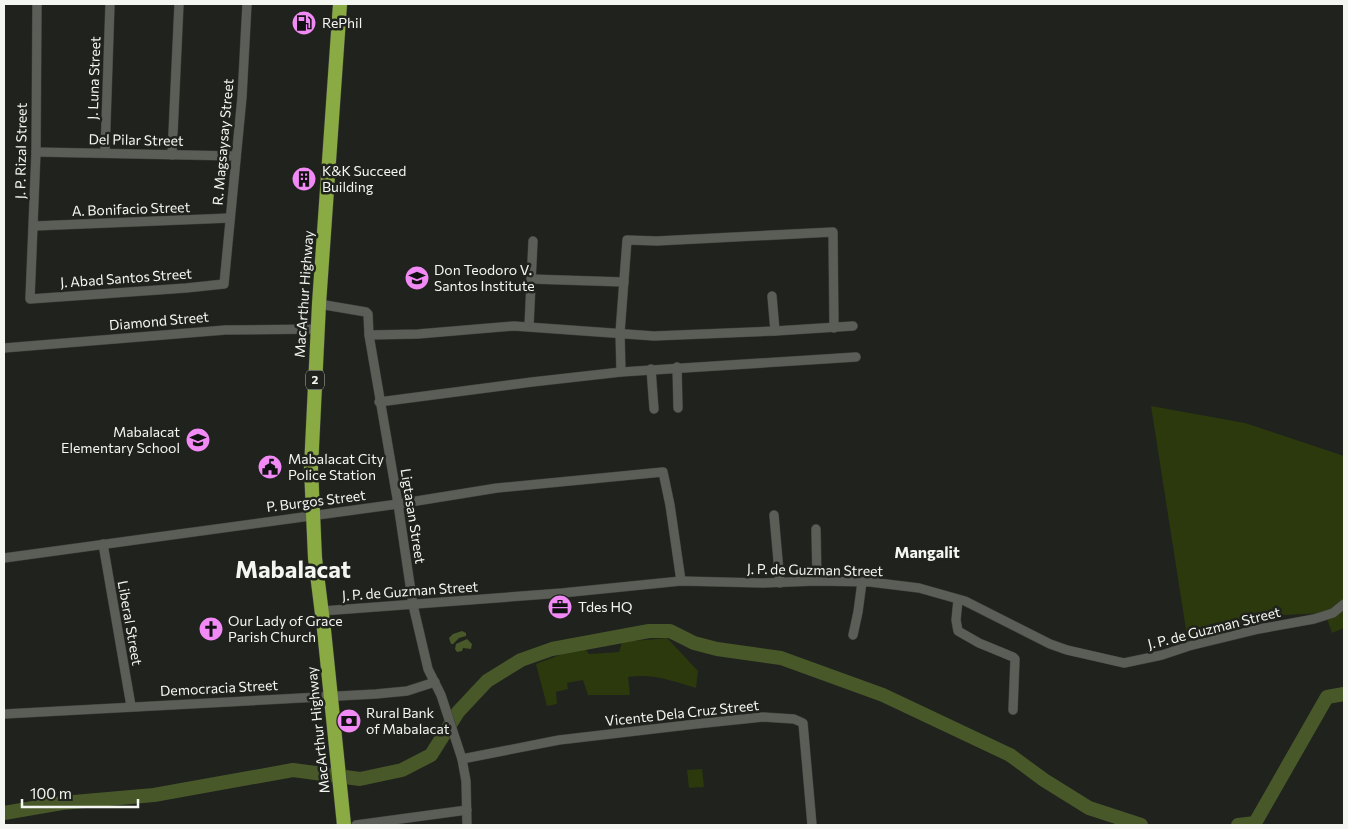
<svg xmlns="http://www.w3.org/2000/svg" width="1348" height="829" viewBox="0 0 1348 829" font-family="Commissioner,sans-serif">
<rect width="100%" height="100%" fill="#20221d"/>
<g fill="#2b390c">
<polygon points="1151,406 1245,423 1344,456 1344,628 1332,633 1325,613 1267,616 1187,636"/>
<path d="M667 638 698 671 696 688C673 681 652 673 628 677L630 695H588L583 680 567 683 568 689 556 692 557 704 547 706 536 664 583 646 589 654 619 652 622 642Z"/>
<polygon points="702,769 704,787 689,788 687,770"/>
</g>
<g fill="#485829">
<polygon points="462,631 466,633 466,636 459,638 453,644 451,644 449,638 453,634"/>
<polygon points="467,639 472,644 471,649 463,648 462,651 457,652 455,649 456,644"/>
</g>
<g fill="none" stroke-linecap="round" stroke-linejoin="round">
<g stroke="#485829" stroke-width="14">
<polyline points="4,813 62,803 154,795 293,770 360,779 402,770 431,755 458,712 487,681 521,660 552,649 649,631 670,631 694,643 717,649 781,658 883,695 1010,755 1044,780 1089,808 1141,825"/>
<polyline points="1238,825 1255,823 1327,697 1344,694"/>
</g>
<defs>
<g id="minor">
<polyline points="37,4 36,152 30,299 186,288 224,284 242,97 247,4"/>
<polyline points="36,152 236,156"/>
<polyline points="105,153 110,4"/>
<polyline points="172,155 179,4"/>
<polyline points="34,226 230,218"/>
<polyline points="531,279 624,282"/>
<polyline points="772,296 775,331"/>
<polyline points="319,304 366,312 368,314 369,335 398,504 413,605 428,669 441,695 462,759 466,781 467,825"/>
<polyline points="529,326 533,241"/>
<polyline points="369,335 418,334 514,326 654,336 775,331 853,326"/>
<polyline points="4,348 225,330 318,329"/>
<polyline points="677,367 678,408"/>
<polyline points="651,369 654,409"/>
<polyline points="621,372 620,333 627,240 657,241 833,232 834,328"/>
<polyline points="379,402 532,382 621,372 856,357"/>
<polyline points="774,515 780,583"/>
<polyline points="816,529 817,581"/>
<polyline points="103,544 131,706"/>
<polyline points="4,558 398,504 497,488 663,472 670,505 681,581"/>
<polyline points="958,600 956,620 958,631 979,643 1013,657 1015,659 1013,710"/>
<polyline points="322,611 562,593 681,581 763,583 817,581 870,582 919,588 965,601 1050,644 1067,650 1124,663 1162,655 1189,646 1259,629 1314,619 1333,613 1344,604"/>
<polyline points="853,635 858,612 862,582"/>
<polyline points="4,714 376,694 407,691 435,682"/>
<polyline points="462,759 559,740 696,724 763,717 794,719 803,723 812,825"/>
<polyline points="356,825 467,810"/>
</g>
<polyline id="trunk" points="340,4 319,304 311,468 315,558 324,630 344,825"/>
</defs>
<use href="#minor" stroke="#3d3f3b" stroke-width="10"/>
<use href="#trunk" stroke="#3d3f3b" stroke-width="15"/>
<use href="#minor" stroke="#5b5d57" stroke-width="9"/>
<use href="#trunk" stroke="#8aaa43" stroke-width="14"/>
</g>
<defs>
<symbol id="fuel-disc" viewBox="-11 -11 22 22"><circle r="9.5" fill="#f18af4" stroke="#20221d"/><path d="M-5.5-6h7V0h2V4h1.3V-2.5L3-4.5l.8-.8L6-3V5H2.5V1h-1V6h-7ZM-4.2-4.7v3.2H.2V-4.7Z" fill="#111"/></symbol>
<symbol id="building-disc" viewBox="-11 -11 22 22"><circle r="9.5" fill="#f18af4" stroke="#20221d"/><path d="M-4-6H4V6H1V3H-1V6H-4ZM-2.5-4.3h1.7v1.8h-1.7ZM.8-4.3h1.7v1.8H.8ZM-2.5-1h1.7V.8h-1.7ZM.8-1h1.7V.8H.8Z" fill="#111"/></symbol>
<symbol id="school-disc" viewBox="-11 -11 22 22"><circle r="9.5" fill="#f18af4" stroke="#20221d"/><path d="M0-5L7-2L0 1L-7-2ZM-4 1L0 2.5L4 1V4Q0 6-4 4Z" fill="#111"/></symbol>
<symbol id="civic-disc" viewBox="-11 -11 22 22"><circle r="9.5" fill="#f18af4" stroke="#20221d"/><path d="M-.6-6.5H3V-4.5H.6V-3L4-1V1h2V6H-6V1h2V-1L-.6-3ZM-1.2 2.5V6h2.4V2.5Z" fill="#111"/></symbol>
<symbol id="office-disc" viewBox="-11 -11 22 22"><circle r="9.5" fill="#f18af4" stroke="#20221d"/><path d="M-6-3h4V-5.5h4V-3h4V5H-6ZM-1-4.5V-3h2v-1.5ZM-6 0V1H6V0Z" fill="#111"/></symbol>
<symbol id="church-disc" viewBox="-11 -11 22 22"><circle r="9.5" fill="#f18af4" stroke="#20221d"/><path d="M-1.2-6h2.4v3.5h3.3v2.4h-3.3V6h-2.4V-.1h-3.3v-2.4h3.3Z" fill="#111"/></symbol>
<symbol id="bank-disc" viewBox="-11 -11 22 22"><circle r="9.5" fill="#f18af4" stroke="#20221d"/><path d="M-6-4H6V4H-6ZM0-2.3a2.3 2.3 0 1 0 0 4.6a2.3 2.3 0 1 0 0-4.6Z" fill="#111"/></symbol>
</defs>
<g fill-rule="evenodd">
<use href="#fuel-disc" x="290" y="9" width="28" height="28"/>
<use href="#building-disc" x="290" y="165" width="28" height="28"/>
<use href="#school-disc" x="403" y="264" width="28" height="28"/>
<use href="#school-disc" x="184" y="426" width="28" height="28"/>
<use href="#civic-disc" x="256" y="453" width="28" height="28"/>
<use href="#office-disc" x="546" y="593" width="28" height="28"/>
<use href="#church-disc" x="197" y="615" width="28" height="28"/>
<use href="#bank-disc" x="335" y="707" width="28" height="28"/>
</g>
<g text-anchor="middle" stroke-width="5" stroke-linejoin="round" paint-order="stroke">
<rect fill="#20221d" stroke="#b4b6b2" stroke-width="1" x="306" y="370.5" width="18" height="19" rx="4"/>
<g font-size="12" font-weight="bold" fill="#f4f6f2">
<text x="315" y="384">2</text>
</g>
<g font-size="14" fill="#f4f6f2" stroke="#20221d" text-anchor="start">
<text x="322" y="28">RePhil</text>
<text x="322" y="176">K&amp;K Succeed<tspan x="322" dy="16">Building</tspan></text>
<text x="434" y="275">Don Teodoro V.<tspan x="434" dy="16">Santos Institute</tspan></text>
<text x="180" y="437" text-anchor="end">Mabalacat<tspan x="180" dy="16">Elementary School</tspan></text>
<text x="288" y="464">Mabalacat City<tspan x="288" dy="16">Police Station</tspan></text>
<text x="578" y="612">Tdes HQ</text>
<text x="228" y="626">Our Lady of Grace<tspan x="228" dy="16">Parish Church</tspan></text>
<text x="366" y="718">Rural Bank<tspan x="366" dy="16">of Mabalacat</tspan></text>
</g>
<g font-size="14" fill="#f4f6f2" stroke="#20221d">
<text transform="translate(94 78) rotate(-88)" y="5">J. Luna Street</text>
<text transform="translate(136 140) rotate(1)" y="5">Del Pilar Street</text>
<text transform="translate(223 142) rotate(-85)" y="5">R. Magsaysay Street</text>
<text transform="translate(21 151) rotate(-89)" y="5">J. P. Rizal Street</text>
<text transform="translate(131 209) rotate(-2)" y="5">A. Bonifacio Street</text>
<text transform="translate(126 278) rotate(-4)" y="5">J. Abad Santos Street</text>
<text transform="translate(304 294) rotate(-86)" y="5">MacArthur Highway</text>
<text transform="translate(159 321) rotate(-5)" y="5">Diamond Street</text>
<text transform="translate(316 501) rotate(-7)" y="5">P. Burgos Street</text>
<text transform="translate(413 516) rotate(81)" y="5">Ligtasan Street</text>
<text transform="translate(815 570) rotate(1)" y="5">J. P. de Guzman Street</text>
<text transform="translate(410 591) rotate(-4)" y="5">J. P. de Guzman Street</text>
<text transform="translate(130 623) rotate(80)" y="5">Liberal Street</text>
<text transform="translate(1214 628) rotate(-14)" y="5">J. P. de Guzman Street</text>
<text transform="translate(219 688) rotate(-3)" y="5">Democracia Street</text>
<text transform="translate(682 713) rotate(-6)" y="5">Vicente Dela Cruz Street</text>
<text transform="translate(318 730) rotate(-96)" y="5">MacArthur Highway</text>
</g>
<g font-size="16" font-weight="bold" fill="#f4f6f2" stroke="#20221d">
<text x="927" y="558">Mangalit</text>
</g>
<g font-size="24" font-weight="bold" fill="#f4f6f2" stroke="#20221d">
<text x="293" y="578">Mabalacat</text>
</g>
</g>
<rect width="1348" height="829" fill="none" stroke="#f4f6f2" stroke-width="10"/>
<path d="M22 799v8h116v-8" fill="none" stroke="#f4f6f2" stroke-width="2.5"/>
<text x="30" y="799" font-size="15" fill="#f4f6f2" stroke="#20221d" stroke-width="4" paint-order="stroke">100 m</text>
</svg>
